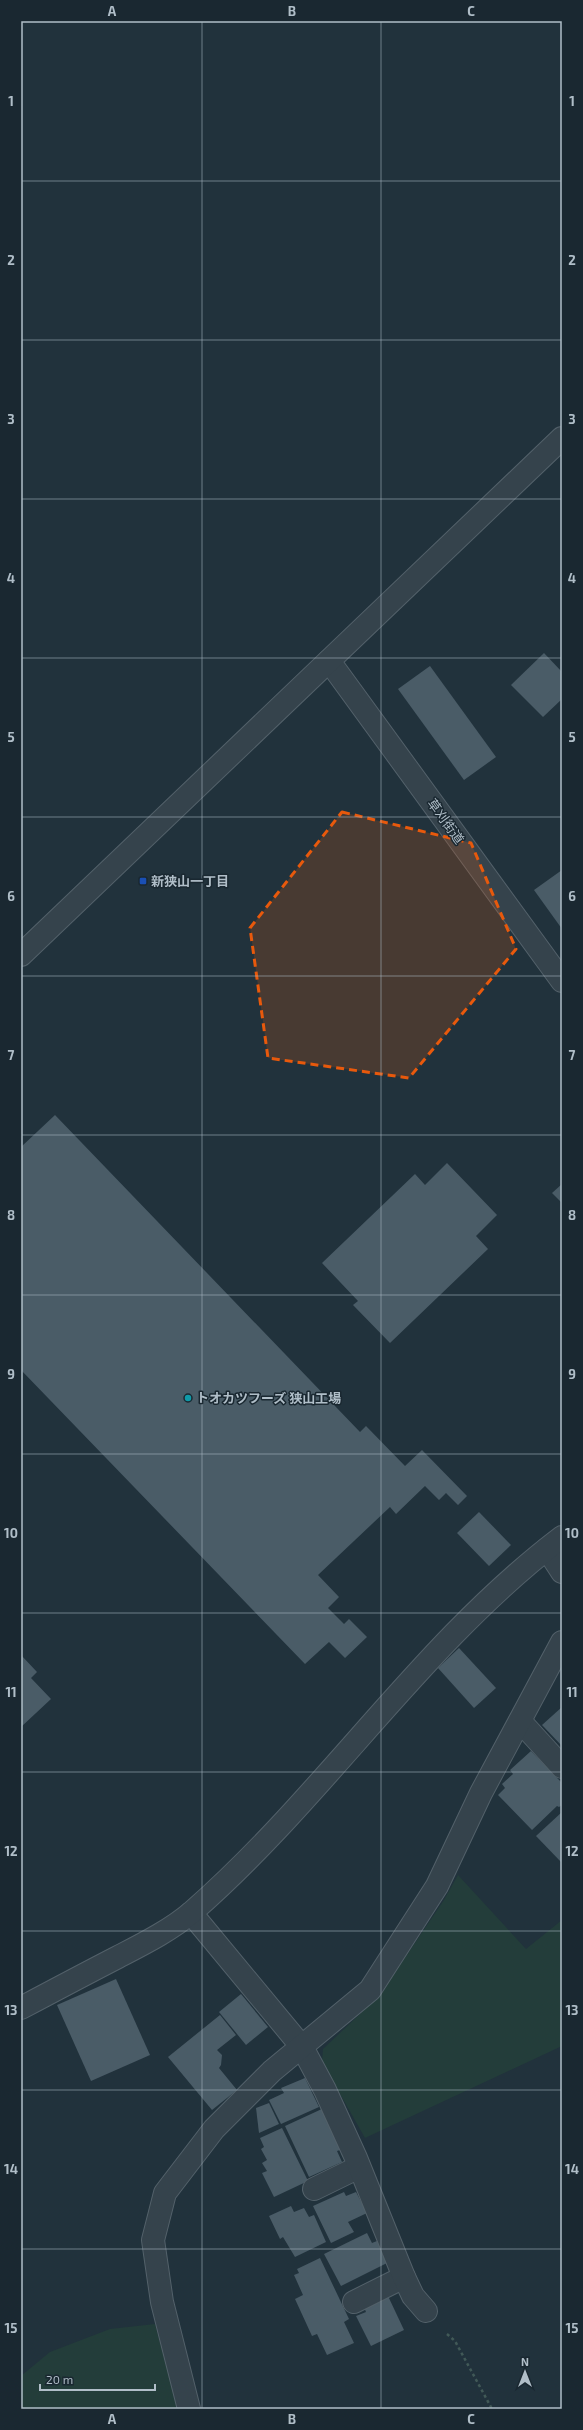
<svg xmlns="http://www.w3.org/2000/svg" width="583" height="2430" viewBox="0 0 583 2430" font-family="'Exo 2','Noto Sans JP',sans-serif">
<rect width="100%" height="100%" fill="#21323c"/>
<g fill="#233d3a">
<polygon points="458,1875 526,1949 562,1920 562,2046 365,2138 322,2062 323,2049 379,1996 444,1900"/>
<polygon points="155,2324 178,2409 21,2409 21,2376 50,2352 110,2329"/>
</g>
<g fill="#4a5c67">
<polygon points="544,653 562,672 562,699 543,717 511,685"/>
<polygon points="430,666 496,757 464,780 398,689"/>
<polygon points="562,870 562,929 534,890"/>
<polygon points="55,1115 360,1432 366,1426 405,1466 422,1450 467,1496 458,1505 446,1493 439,1500 425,1486 396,1514 390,1507 318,1575 339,1597 328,1608 344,1624 349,1619 367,1637 345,1658 329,1642 305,1664 21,1370 21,1147"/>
<polygon points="447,1163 497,1215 476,1236 488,1249 390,1343 353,1305 358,1301 322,1263 415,1174 425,1185"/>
<polygon points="562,1184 562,1203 552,1193"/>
<polygon points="479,1512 511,1545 489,1566 457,1533"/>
<polygon points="459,1648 496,1688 474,1708 438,1668"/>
<polygon points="21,1655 37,1672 31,1678 51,1699 21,1727"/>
<polygon points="562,1707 562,1746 542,1725"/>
<polygon points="531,1751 562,1783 562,1805 559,1807 557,1806 532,1830 498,1795 505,1788 502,1784 513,1774 510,1770"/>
<polygon points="562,1812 562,1863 536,1836"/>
<polygon points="116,1979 150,2055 91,2081 57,2005"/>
<polygon points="241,1994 268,2027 246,2045 219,2012"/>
<polygon points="220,2015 236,2035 217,2050 222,2055 221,2065 219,2068 237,2090 212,2110 168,2057"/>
<polygon points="305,2078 319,2107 281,2124 269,2100 284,2093 281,2088"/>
<polygon points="269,2103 279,2124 259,2133 256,2108"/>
<polygon points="324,2108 343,2149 337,2151 342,2162 309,2177 285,2126"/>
<polygon points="282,2128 308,2181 274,2197 262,2173 267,2171 262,2163 267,2160 261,2149 264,2147 260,2138"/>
<polygon points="344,2192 346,2196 356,2192 367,2213 348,2222 354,2232 331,2243 313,2206"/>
<polygon points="291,2206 294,2212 304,2208 309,2217 314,2215 326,2242 295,2257 283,2237 280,2239 269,2216"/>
<polygon points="367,2233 372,2243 377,2241 387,2263 341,2286 324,2254"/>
<polygon points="320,2258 349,2319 344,2322 354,2343 327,2355 317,2334 312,2336 295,2299 303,2295 294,2275 299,2273 297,2269"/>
<polygon points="388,2296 404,2330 371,2346 356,2316 366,2312 364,2307"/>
</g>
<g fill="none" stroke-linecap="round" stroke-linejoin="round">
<defs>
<g id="service">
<polyline points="520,1721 562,1767"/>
<polyline points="314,2189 359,2167"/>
<polyline points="354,2302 404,2277"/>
</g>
<g id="minor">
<polyline points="547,1549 562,1572"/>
<polyline points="191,1913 302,2047 325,2090 356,2158 404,2277 413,2296 426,2311"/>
<path d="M21 2008C53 1991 85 1974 118 1957 143 1944 171 1930 192 1912 325 1796 421 1644 562 1537"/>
<polyline points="189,2409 162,2302 153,2240 165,2193 214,2129 272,2071 370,1990 437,1886 481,1793 562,1642"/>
</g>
<g id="tertiary">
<polyline points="329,661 562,981"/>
<polyline points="21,955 562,438"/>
</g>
</defs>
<use href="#service" stroke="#53616a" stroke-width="24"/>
<use href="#minor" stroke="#53616a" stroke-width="24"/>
<use href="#tertiary" stroke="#53616a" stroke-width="24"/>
<polyline stroke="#415957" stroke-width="2.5" stroke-dasharray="3 3" stroke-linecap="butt" points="447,2334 455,2341 492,2409"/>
<use href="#service" stroke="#35434c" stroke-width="22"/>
<use href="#minor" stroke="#35434c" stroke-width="22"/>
<use href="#tertiary" stroke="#35434c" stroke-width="22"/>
</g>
<path fill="#e8590c" fill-opacity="0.2" stroke="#e8590c" stroke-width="3" stroke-dasharray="8 5" stroke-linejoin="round" d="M342 812 471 843 516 949 409 1078 268 1058 250 928Z"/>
<path fill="none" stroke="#b0bec8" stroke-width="1" stroke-opacity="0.55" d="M202 21V2409M381 21V2409M21 181H562M21 340H562M21 499H562M21 658H562M21 817H562M21 976H562M21 1135H562M21 1295H562M21 1454H562M21 1613H562M21 1772H562M21 1931H562M21 2090H562M21 2249H562"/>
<rect fill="#1a4fb4" stroke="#1a2831" stroke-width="1.5" x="139" y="877" width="8" height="8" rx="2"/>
<circle fill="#0f9aa8" stroke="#1a2831" stroke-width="1.5" cx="188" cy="1398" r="4"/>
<g text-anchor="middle" stroke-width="3" stroke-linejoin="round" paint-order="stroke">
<g font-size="13" fill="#b0bec8" stroke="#1a2831">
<text transform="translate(446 821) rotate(54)" y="5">草刈街道</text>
</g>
<g font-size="13" font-weight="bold" fill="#b0bec8" stroke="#1a2831" text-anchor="start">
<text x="151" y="886">新狭山一丁目</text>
<text x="196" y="1403">トオカツフーズ 狭山工場</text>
</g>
</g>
<rect width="583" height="2430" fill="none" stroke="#1a2831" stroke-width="44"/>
<g transform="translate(525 2372)" stroke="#1a2831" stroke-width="3" paint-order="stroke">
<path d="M0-3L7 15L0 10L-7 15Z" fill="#b0bec8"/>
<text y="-6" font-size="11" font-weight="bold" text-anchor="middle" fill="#b0bec8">N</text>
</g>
<path d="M40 2384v6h115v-6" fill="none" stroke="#b0bec8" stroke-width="2"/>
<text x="46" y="2384" font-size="12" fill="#b0bec8" stroke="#1a2831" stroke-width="3" paint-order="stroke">20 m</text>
<rect x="22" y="22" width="539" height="2386" fill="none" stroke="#b0bec8" stroke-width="1.5"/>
<g font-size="13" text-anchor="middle" font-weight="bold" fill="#b0bec8">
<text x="112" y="16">A</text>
<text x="292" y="16">B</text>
<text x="471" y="16">C</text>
<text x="11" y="106">1</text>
<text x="572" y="106">1</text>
<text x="11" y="265">2</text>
<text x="572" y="265">2</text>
<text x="11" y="424">3</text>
<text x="572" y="424">3</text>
<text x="11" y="583">4</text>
<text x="572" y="583">4</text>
<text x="11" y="742">5</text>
<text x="572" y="742">5</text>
<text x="11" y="901">6</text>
<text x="572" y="901">6</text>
<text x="11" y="1060">7</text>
<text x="572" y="1060">7</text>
<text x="11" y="1220">8</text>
<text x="572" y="1220">8</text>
<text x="11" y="1379">9</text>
<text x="572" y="1379">9</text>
<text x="11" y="1538">10</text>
<text x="572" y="1538">10</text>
<text x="11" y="1697">11</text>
<text x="572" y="1697">11</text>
<text x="11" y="1856">12</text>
<text x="572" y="1856">12</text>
<text x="11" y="2015">13</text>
<text x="572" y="2015">13</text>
<text x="11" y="2174">14</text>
<text x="572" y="2174">14</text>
<text x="11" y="2333">15</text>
<text x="572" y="2333">15</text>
<text x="112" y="2424">A</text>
<text x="292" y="2424">B</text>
<text x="471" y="2424">C</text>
</g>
</svg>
